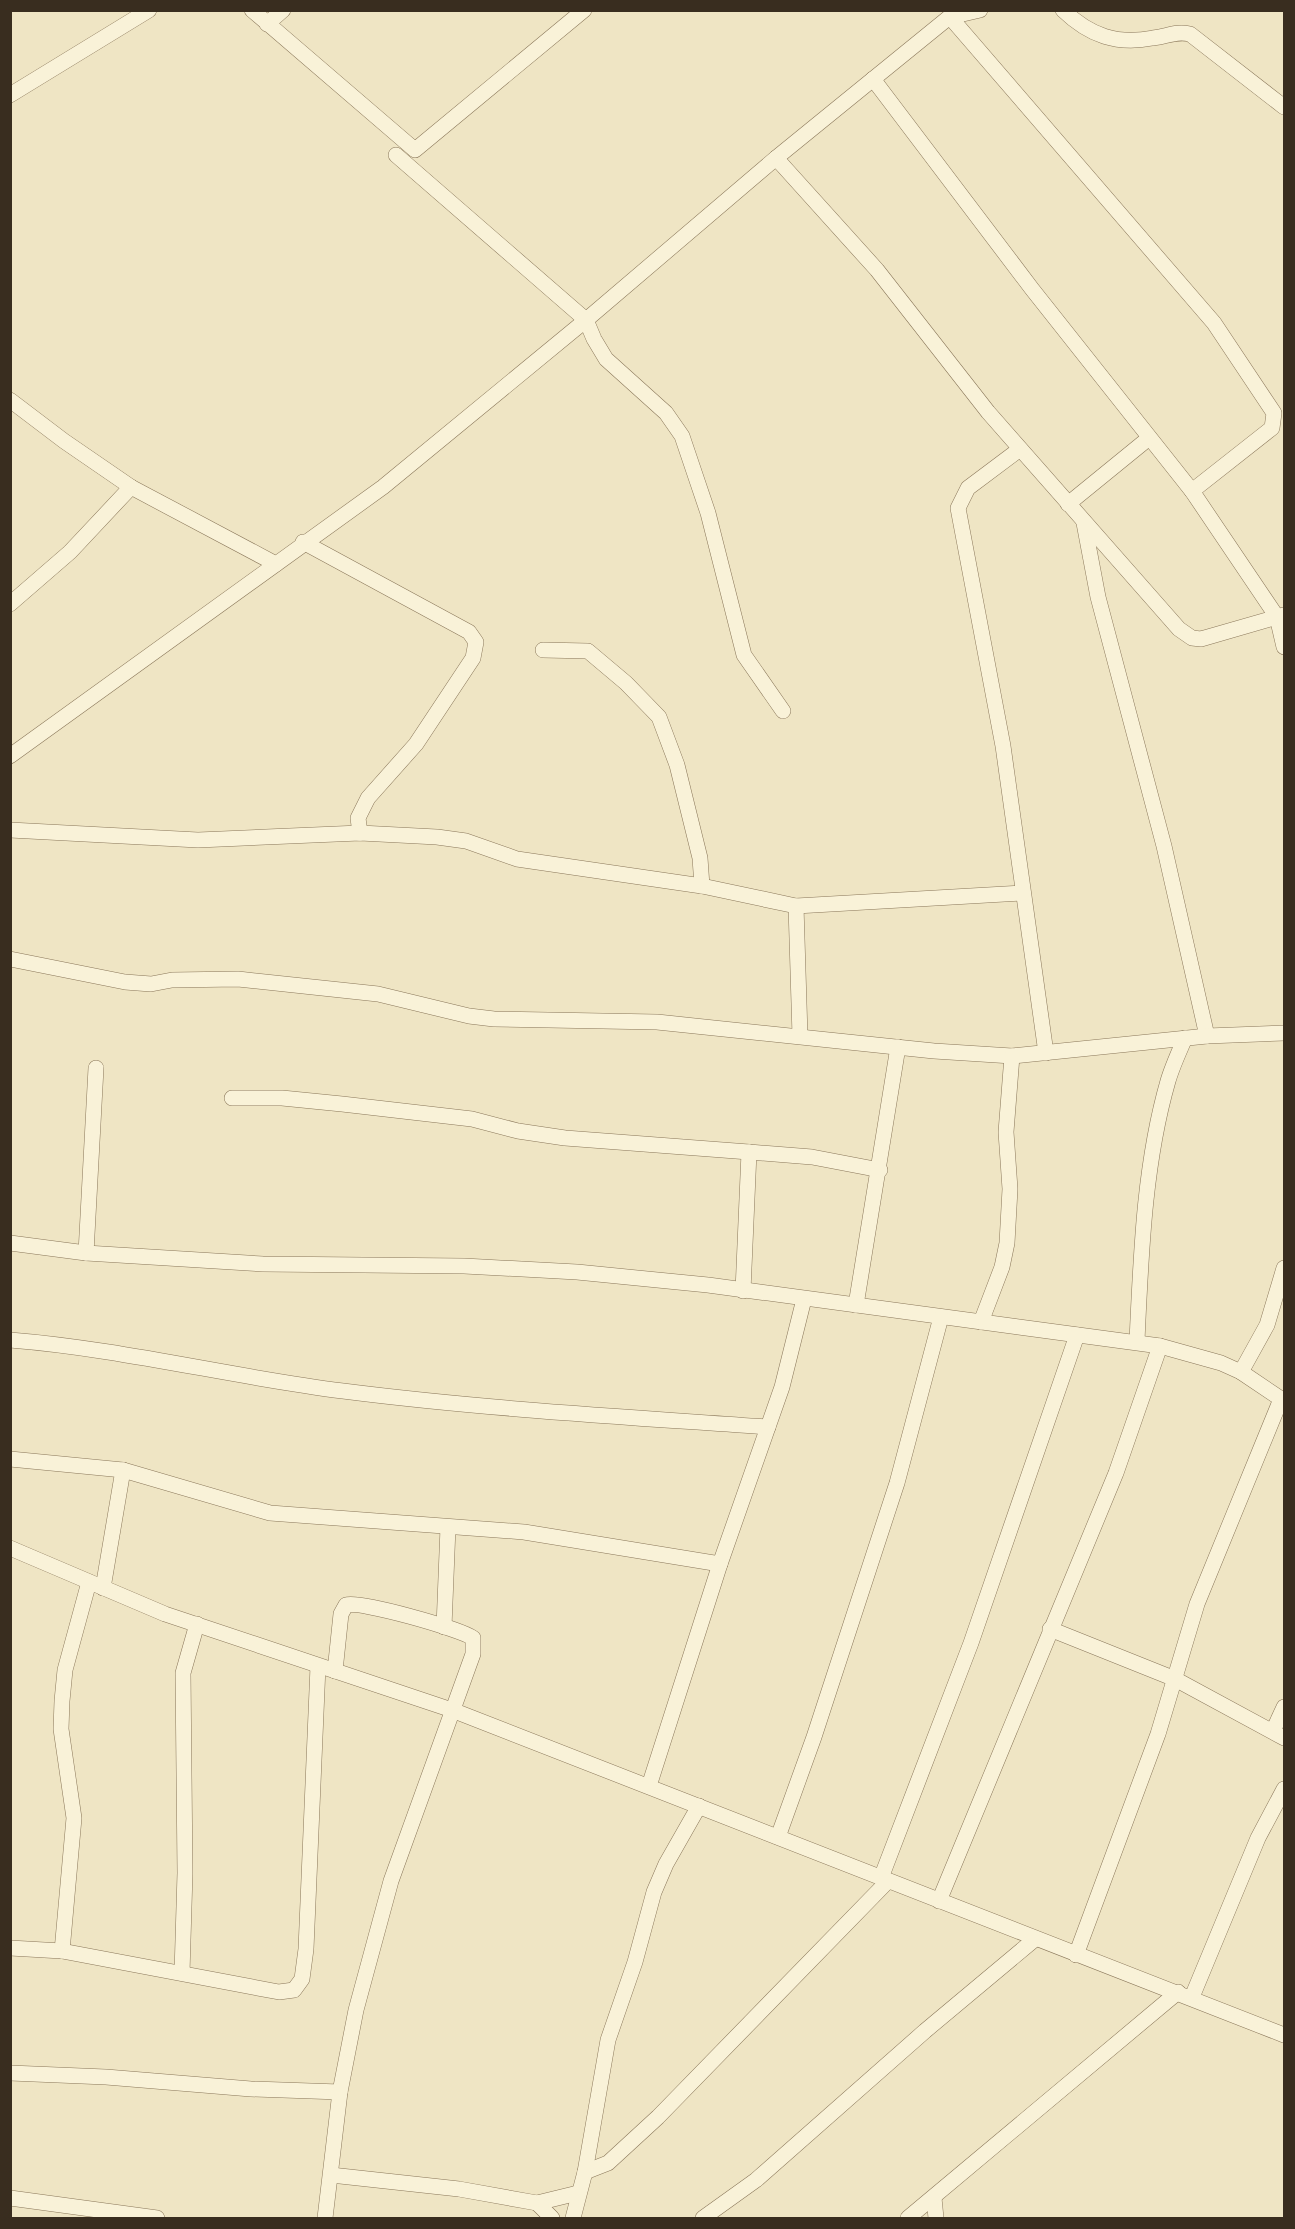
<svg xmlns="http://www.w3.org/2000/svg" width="1295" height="2229" viewBox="0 0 1295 2229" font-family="'Crimson Pro',serif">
<rect width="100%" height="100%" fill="#efe5c4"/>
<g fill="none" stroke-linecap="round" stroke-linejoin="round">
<defs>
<g id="minor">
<polyline points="252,10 415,150 584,10"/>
<polyline points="980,10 950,17 1214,323 1274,413 1272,428 1192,491"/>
<path d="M1063 10C1090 36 1117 45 1153 38 1168 36 1176 31 1190 34L1284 107"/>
<polyline points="267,24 283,10"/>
<polyline points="873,79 1032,289 1192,491 1277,617 1284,647"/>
<polyline points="10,95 149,10"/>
<polyline points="396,155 586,320 594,339 606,359 666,413 682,436 708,513 744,655 783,711"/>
<polyline points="776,158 877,270 988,412 1179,629 1192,638 1201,639 1284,615"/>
<polyline points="10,400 64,441 131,487 276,564"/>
<polyline points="1020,449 968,488 958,508 1003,746 1046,1053"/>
<polyline points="1068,504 1149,438"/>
<polyline points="1084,523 1098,597 1164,846 1207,1036"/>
<polyline points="303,542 469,632 476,642 473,658 416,744 368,798 358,818 360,833"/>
<polyline points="10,604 70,552 131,487"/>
<polyline points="543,650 588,651 626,683 659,717 677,765 700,858 702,886"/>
<polyline points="10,756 383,487 586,320 776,158 958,10"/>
<polyline points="10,830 198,840 360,833 437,837 466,841 517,859 702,886 796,906 1023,893"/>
<polyline points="796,906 800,1036"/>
<polyline points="10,959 125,982 151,984 172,980 238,979 378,994 469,1016 494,1019 657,1022 934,1051 1012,1056 1207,1036 1284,1033"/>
<polyline points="232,1098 282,1098 342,1104 472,1119 518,1131 565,1138 749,1152 743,1291"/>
<polyline points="749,1152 812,1157 880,1170"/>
<polyline points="10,1243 86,1253 263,1264 464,1266 577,1272 708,1285 1160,1346 1221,1363 1241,1372 1284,1401"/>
<polyline points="86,1253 96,1068"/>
<polyline points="856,1305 898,1047"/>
<polyline points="981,1322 1002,1267 1007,1243 1010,1189 1006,1132 1012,1056"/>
<path d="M10 1340C122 1349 232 1377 343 1391 484 1409 626 1417 768 1427"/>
<path d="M1137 1341C1141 1255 1144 1164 1168 1081 1172 1067 1179 1052 1185 1038"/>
<polyline points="1241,1372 1267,1325 1284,1268"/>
<polyline points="10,1459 123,1470 270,1513 524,1532 720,1564"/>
<polyline points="10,1548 165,1614 452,1710 1284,2035"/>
<polyline points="103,1588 123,1470"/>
<polyline points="444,1627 448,1527"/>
<polyline points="1050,1629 1175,1679 1284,1738"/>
<polyline points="1273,1731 1284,1707"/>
<polyline points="649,1786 720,1564 782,1387 804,1299"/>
<polyline points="778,1837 814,1737 897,1483 941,1317"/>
<polyline points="881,1878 971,1643 1077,1335"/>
<polyline points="939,1901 1116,1473 1160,1346"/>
<polyline points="10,1948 62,1951 279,1992 294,1990 302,1979 306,1949 318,1666"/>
<polyline points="62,1951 74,1818 61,1729 62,1701 65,1670 89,1582"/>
<polyline points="1076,1955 1158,1734 1197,1604 1281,1399"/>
<polyline points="182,1973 185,1873 183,1673 197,1624"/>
<polyline points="1192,1997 1258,1838 1284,1789"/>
<polyline points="10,2073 106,2077 251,2089 340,2092"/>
<polyline points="585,2172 608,2163 658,2117 888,1881"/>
<polyline points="331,2175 459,2189 537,2203 578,2193"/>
<polyline points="10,2198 157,2218"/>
<polyline points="934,2198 936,2218"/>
<polyline points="537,2203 552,2218"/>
<path d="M325 2218 340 2092 356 2010 391 1881 473 1654V1638C460 1629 359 1600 346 1605L341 1614 335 1671"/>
<polyline points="573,2218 585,2172 608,2040 635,1962 654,1892 666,1864 699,1806"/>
<polyline points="703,2218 756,2180 925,2031 1035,1939"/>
<polyline points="908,2218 1178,1992"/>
</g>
</defs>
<use href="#minor" stroke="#8a775a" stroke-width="16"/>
<use href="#minor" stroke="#f9f2d8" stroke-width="15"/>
</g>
<rect width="1295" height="2229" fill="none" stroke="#392d1f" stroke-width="24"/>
</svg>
